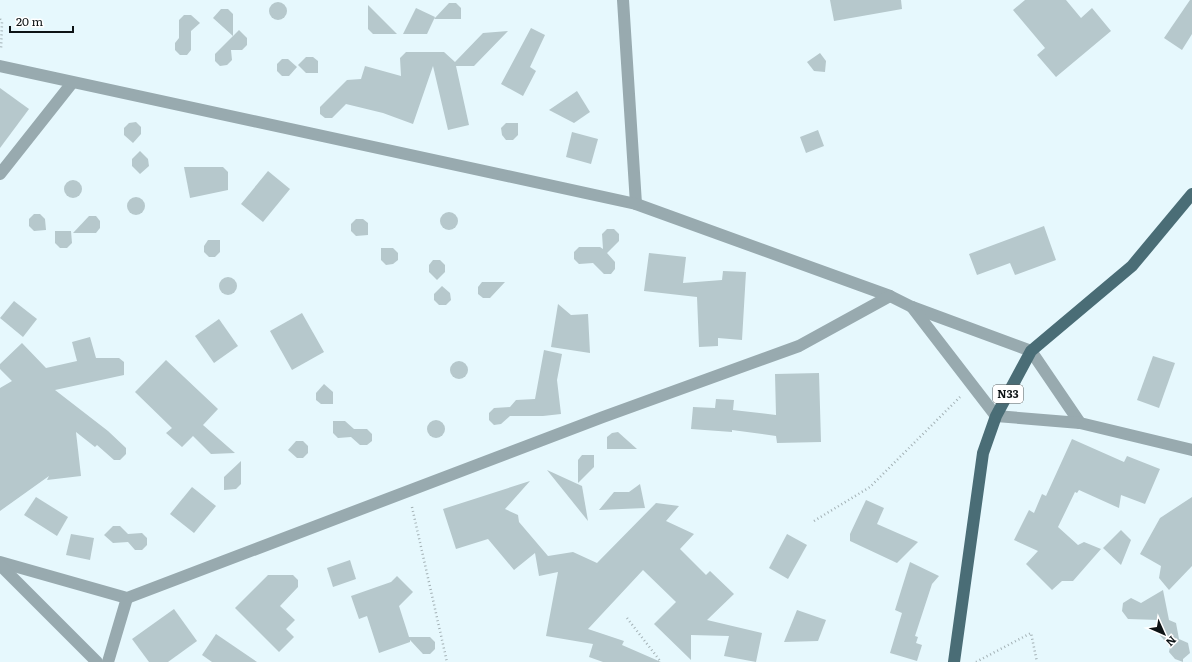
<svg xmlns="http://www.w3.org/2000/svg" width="1192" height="662" viewBox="0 0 1192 662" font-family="Literata,serif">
<rect width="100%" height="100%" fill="#e6f8fd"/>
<g fill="#b6c8cc">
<polygon points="830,0 901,0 902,9 834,21"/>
<polygon points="1025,0 1066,0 1081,18 1092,8 1111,31 1056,77 1037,55 1045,48 1013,10"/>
<polygon points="1190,0 1192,0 1192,34 1182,50 1164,38"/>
<circle cx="278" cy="11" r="9"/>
<polygon points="449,3 456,3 461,8 461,19 434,19"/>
<polygon points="368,5 397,34 373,34 368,29"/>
<polygon points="416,8 435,17 427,34 403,34"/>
<polygon points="221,9 228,9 233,14 233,36 239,30 247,38 247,45 242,50 231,50 232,60 227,65 220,66 215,61 215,54 233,36 213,18"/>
<polygon points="184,15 191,15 200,23 191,31 191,50 187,55 180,55 175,50 175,43 179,38 179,20"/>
<polygon points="531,28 545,35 530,67 536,71 523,96 501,84"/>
<polygon points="508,31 474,66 456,66 469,125 448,130 433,66 413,124 383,113 346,104 332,118 325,118 320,114 320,107 347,80 361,79 365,66 401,76 400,58 406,52 444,52 455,62 483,33"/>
<polygon points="820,53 826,61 825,72 814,71 807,62"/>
<polygon points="306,57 313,57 318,61 318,73 306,73 298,65"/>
<polygon points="282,59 288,59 297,67 289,76 282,76 277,71 277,64"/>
<polygon points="0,88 29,109 0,148"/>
<polygon points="577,91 590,112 574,123 549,110"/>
<polygon points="136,122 141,127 141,134 133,143 124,135 124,128 129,123"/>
<polygon points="506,123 518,123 518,135 513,140 506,140 502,135 501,128"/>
<polygon points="818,130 824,146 806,153 800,137"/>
<polygon points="572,132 598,139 591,164 566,157"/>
<polygon points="140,151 148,159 149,166 140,174 132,166 132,159"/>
<polygon points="184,167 223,167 228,172 228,190 190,198"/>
<polygon points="268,171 290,189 263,222 241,204"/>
<circle cx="73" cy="189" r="9"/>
<circle cx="136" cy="206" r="9"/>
<circle cx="449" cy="221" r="9"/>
<polygon points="34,214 40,214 45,219 46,230 34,231 29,226 29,219"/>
<polygon points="89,216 96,216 100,221 100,228 96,233 73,233"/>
<polygon points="356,219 363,219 368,223 368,235 356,236 351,231 351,224"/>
<polygon points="1044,226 1056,260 1015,275 1010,263 977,275 969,254"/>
<polygon points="607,229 614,229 619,234 619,241 607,253 615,262 615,269 611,274 604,274 593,263 579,264 574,259 574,252 579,247 600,247 603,249 602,234"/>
<polygon points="55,231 71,231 72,243 67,248 60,248 55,243"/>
<polygon points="208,240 220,240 220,252 215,257 209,257 204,252 204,246"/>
<polygon points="381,248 393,248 398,253 398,260 393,264 386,265 381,260"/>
<polygon points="649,253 686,257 683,283 722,280 723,271 746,272 742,340 718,338 718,346 699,347 697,297 644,291"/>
<polygon points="433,260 440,260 445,265 445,272 437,280 429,272 429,265"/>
<circle cx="228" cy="286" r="9"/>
<polygon points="482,282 505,282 490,298 483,298 478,294 478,287"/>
<polygon points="442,286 450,293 451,300 446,305 439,305 434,300 434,294"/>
<polygon points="14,301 37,319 23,337 0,318"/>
<polygon points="558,304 571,315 588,314 590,353 551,347"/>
<polygon points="302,313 324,352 292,370 270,331"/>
<polygon points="219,319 238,346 214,363 195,336"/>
<polygon points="90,337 96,358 119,358 124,362 124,375 55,390 108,431 126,448 126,454 120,460 114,460 97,445 95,447 76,432 81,476 47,480 49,476 0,511 0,388 12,381 0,369 0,364 22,343 46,368 77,361 72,342"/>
<polygon points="544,350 562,354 557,380 561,414 543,416 510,416 501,424 494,425 489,420 489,413 494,408 510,407 516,400 535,399"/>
<polygon points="1153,356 1175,363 1159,408 1137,400"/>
<polygon points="166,360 218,409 203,425 235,453 211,454 193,436 182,447 166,433 172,428 135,392"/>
<circle cx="459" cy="370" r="9"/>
<polygon points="819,373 821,442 777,443 776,436 732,430 732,432 691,429 693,407 715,408 716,399 734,400 733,410 776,415 775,374"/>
<polygon points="324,384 333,392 333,404 321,404 316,400 316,393"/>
<circle cx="436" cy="429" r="9"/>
<polygon points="333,421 345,421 354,429 367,429 372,434 372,441 367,445 360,445 351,437 338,438 333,433"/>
<polygon points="618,432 637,449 607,449 607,437 612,433"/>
<polygon points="1072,439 1124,462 1127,456 1160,469 1145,504 1121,495 1119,508 1079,490 1077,493 1075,492 1058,527 1078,545 1084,542 1101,549 1073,581 1062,581 1052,590 1026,564 1038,551 1014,540 1029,510 1034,513 1042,494 1046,496"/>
<polygon points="296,441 303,441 308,446 308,453 303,458 297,458 288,450"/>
<polygon points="582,455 594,455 594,467 578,483 578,460"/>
<polygon points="241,461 241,484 236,489 224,490 224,477"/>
<polygon points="547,470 582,486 588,521"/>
<polygon points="530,481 505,509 518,515 519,522 548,556 573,552 597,563 656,503 679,506 666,521 694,534 680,549 706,575 710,571 734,594 707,620 762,633 756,662 724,656 729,636 691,635 691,660 654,624 676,602 643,570 588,629 624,641 622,645 661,662 603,662 589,657 593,644 546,636 558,572 539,576 535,553 514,570 488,539 456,549 443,509"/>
<polygon points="640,484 645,508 599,510 614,492 629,492"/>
<polygon points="192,487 216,506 194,533 170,514"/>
<polygon points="36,497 68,517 57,536 24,515"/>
<polygon points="1192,497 1192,566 1169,590 1159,578 1161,566 1140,554 1160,518"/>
<polygon points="866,500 884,508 877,524 918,542 897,563 850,541 850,534"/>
<polygon points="113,526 120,526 128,534 142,533 147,538 147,545 142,550 135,550 128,542 113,543 104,535"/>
<polygon points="1121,530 1131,540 1121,565 1103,548"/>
<polygon points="71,534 94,538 90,560 66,555"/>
<polygon points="787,534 807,545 788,579 769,568"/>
<polygon points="350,560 356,579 333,587 327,568"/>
<polygon points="910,562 939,576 932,584 915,636 918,637 916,643 922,645 917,661 890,653 902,613 895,610"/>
<polygon points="268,575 293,575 298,580 298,587 280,606 295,620 286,629 294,637 279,652 235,608"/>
<polygon points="397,576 413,592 399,606 409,637 430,637 435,642 435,649 430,654 423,654 410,640 410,642 379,653 367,616 359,619 351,596 391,582"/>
<polygon points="1163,590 1169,620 1176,623 1179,639 1188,643 1190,653 1183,659 1183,662 1175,659 1169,652 1170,647 1157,632 1159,620 1128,619 1122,611 1123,603 1131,598 1141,603"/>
<polygon points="174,609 197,641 168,662 149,662 132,639"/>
<polygon points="797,610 826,620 818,641 784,642"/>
<polygon points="216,634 257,662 212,662 202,655"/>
</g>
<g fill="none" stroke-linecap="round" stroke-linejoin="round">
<g stroke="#a3b1b5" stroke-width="2.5" stroke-dasharray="1 3" stroke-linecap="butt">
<polyline points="0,19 2,22 1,50"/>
<polyline points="412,507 447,662"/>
<polyline points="814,521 870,487 960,397"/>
<polyline points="627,618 661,662"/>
<polyline points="976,662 1031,633 1037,662"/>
</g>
<g stroke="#98aaaf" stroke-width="12">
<polyline points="623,0 636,204"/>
<polyline points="0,174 72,83"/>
<polyline points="1031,351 1080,423"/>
<polyline points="996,416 1080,423 1192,450"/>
</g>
<g stroke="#98aaaf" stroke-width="12">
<polyline points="0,66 636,204 890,296 912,307 1031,351"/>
<polyline points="912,307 996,416"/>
<polyline points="0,562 127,598 603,417 799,346 890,296"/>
<polyline points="0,565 97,662"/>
<polyline points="108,662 127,598"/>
</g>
<polyline stroke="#4a6d76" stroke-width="12" points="954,662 983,453 996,416 1031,351 1132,266 1192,194"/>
</g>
<g text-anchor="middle" stroke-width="4" stroke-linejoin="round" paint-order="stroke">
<rect fill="#fff" stroke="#565a5b" stroke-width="1" x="993" y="385" width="30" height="18" rx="3"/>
<g font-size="11" font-weight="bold" fill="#0d1315">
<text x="1008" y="398">N33</text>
</g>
</g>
<g transform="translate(1164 634) rotate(135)" stroke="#ffffff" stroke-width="3" paint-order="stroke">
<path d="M0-3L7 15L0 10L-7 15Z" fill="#0d1315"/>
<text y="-6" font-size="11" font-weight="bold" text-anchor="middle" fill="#0d1315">N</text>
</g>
<path d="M10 26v6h63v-6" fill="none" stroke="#0d1315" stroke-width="2"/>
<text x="16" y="26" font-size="12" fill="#0d1315" stroke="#ffffff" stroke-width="3" paint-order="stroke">20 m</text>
</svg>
